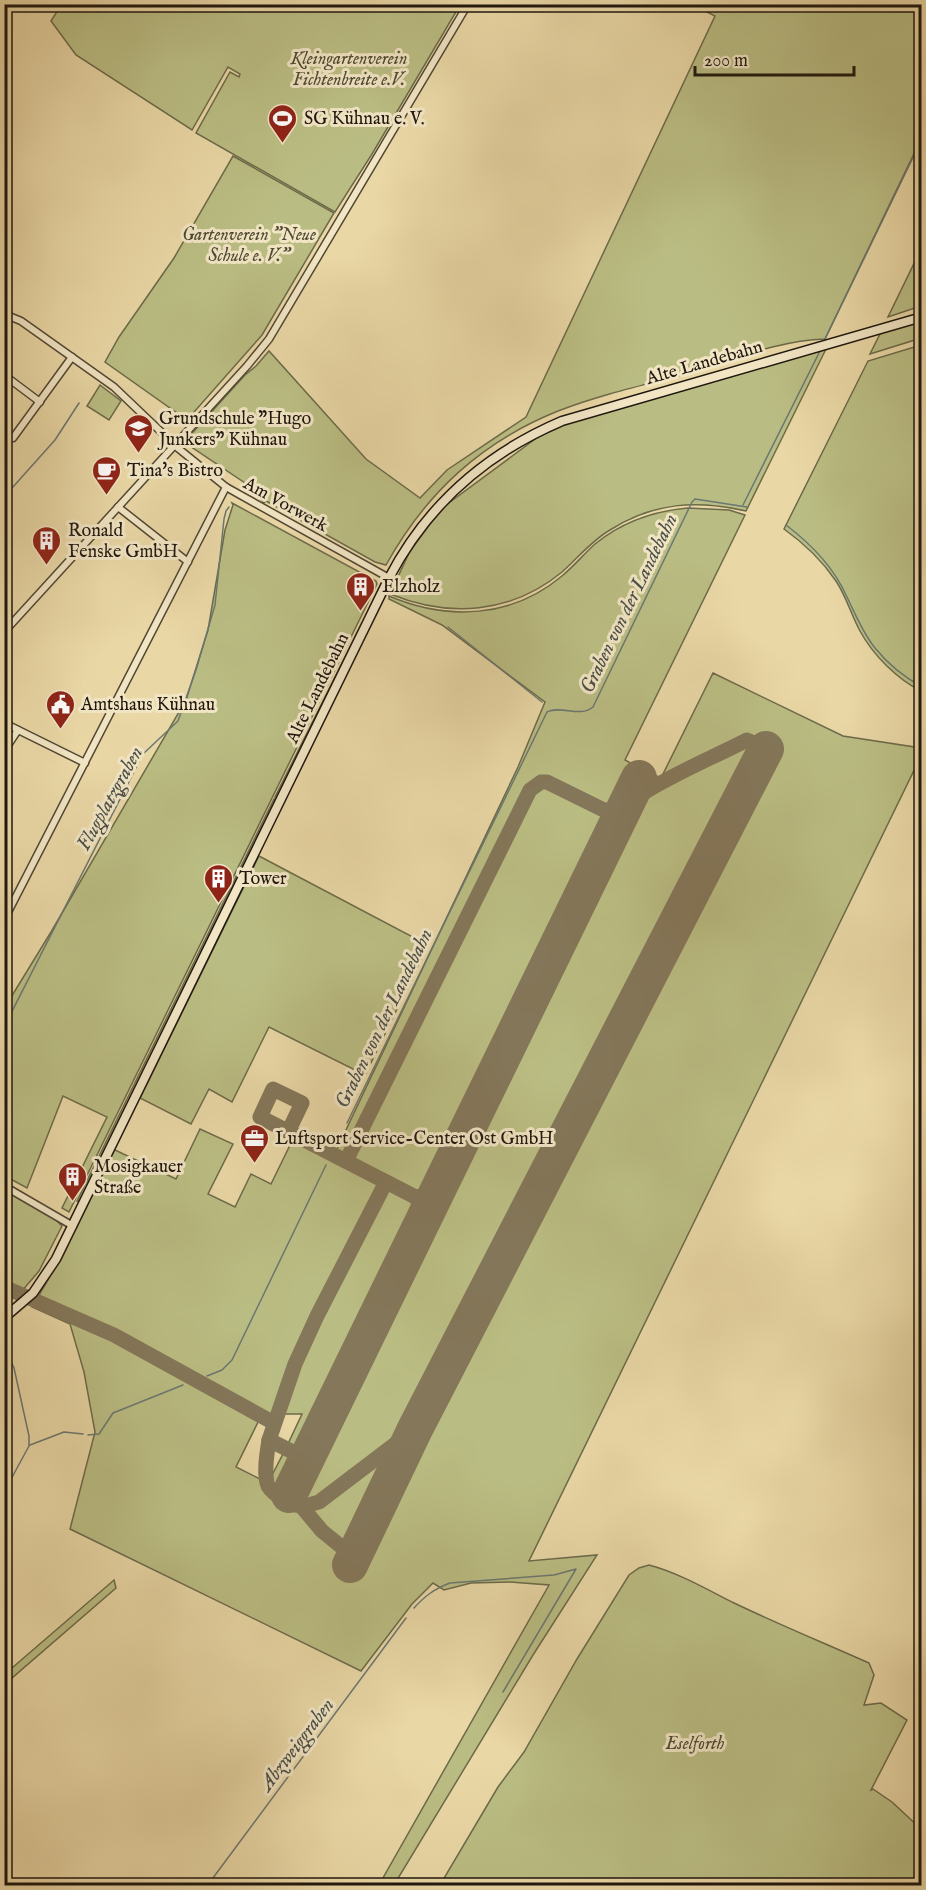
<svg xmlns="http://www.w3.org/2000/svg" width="926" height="1890" viewBox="0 0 926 1890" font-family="'IM FELL English',serif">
<rect width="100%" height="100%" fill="#e9d7a5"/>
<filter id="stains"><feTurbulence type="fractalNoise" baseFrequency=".00333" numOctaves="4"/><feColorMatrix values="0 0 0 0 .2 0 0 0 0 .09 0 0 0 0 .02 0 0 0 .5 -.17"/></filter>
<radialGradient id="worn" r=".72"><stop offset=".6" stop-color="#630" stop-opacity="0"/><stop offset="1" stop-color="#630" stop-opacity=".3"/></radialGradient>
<g fill="#babd83" stroke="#6c6a49" stroke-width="1.5">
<path d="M707 4 921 5V139L825 339C781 340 735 359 693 372 648 384 602 394 558 411 481 442 426 493 386 565L375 562 266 501 264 503 248 485 184 442 245 375 256 366 269 351 366 459 420 498 447 470 526 417 715 16 703 10Z"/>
<polygon points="61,5 460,4 460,5 372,154 335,212 196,133 230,72 239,77 240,74 228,67 192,130 76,55 51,21"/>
<polygon points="233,156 334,213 262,335 187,420 105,362 119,337 174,258"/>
<polygon points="921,249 921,306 888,317"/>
<polygon points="921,321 921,336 918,339 870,354 881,332"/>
<path d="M921 345H922L921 691C897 679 873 655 860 631 851 614 846 596 836 581 821 559 805 544 784 529L868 361Z"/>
<path d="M826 349 746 511C696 500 654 502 610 530 591 541 578 558 562 572 511 614 449 618 390 594L410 551 442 508 538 437 575 420Z"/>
<polygon points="100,385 121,401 109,420 87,406"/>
<polygon points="232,503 376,581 377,584 69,1212 62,1208 107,1117 63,1096 27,1188 5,1176 5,1007 51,932 186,700 208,630 225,530 233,505"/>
<path d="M688 508 729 510 745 515 625 760 634 765 618 800 604 804 600 813 604 828 429 1187 414 1191 336 1151 518 767 545 702 442 625 389 599V596C448 621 512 618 562 576 574 566 584 554 595 544 622 522 654 511 688 508Z"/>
<polygon points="381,585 381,586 278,799 275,797"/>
<polygon points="713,673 843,736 921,748 921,756 529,1561 597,1555 533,1655 394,1885 379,1885 549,1585 510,1582 471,1583 444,1590 433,1583 412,1604 361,1671 70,1529 95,1432 84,1372 70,1324 32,1307 59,1261 113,1149 176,1179 200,1129 233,1144 208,1194 235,1207 251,1174 271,1184 293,1139 410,1199 415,1214 300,1449 295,1450 287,1446 302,1414 262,1414 236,1467 268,1483 284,1452 293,1455 295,1460 280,1491 298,1500 642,794 652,774 661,778"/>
<polygon points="274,799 276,800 81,1202 77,1201"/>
<polygon points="259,856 428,945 365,1075 269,1027 232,1102 209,1089 191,1124 140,1098"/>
<polygon points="5,1190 56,1220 62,1226 39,1271 21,1292 5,1284"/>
<path d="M649 1565C679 1573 706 1589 734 1603 778 1624 824 1643 869 1663L874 1675 864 1705 881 1703 907 1720 871 1790 873 1789 892 1802 921 1829V1885H440L498 1787 524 1752 577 1659 629 1575 639 1568Z"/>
<polygon points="114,1580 116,1588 5,1684 5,1674"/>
</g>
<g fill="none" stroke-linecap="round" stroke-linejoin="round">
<g stroke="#6b7771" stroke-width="1.5">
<polyline points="824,341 922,139"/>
<polyline points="4,497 55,440 79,403"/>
<polyline points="743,505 820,351"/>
<path d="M786 525C811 544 833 566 846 595 855 613 862 632 875 648 888 664 904 677 922 687"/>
<polyline points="448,627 542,702"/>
<polyline points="4,1027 143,754 178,721 196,670 215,605 224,519 226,511 229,507"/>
<path d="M347 1123 547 712C561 705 580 718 593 707L692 502 695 499 747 507"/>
<polyline points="4,1346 14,1368 29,1436 29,1446 4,1492"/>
<polyline points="207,1376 222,1370 232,1360 326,1165"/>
<polyline points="88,1435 99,1434 113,1413 183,1385"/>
<polyline points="30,1445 64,1432 83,1434"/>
<path d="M414 1608C425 1596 434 1589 450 1583L554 1575 576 1569 503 1692"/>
<polyline points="207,1886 406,1618"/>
</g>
<g stroke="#84775a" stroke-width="15">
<path d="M633 790 642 794C675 773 712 758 747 740L766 749"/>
<polyline points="288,1132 302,1103 273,1089 260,1117 431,1205"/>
<polyline points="346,1161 530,790 541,782 547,782 620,818"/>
<polyline points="4,1287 114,1335 274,1423"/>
<path d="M269 1440C267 1453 264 1469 267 1483 269 1493 290 1505 301 1506 306 1507 314 1503 319 1502L415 1429"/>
<polyline points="307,1459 269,1440 295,1364 317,1316 386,1182"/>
<polyline points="301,1506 322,1531 354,1557"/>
</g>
<g stroke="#84775a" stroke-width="36">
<polyline points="289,1495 639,778"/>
<polyline points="350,1565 415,1429 766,749"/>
</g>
<defs>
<g id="street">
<polyline points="4,314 21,321 114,387 179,449 226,487 389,578"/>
<polyline points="4,375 40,402"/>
<polyline points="4,434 13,438 72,357"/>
<polyline points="118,507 188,562"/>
<polyline points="4,632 247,366 269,339 468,4"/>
<polyline points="4,723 85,763"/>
<polyline points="4,751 18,730"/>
<polyline points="4,920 226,487"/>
<polyline points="4,1186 73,1226"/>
</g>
<path id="secondary" d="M4 1318 33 1293 56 1259 389 578C427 505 487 453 562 421L922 317"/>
</defs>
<use href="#street" stroke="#524734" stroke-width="9"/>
<use href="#secondary" stroke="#1f170f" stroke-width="11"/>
<use href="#street" stroke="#f1e5c4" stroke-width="6"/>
<use href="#secondary" stroke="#f1e5c4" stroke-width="8"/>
</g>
<defs>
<symbol id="stadium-pin" viewBox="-11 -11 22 30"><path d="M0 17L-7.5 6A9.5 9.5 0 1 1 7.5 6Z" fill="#8f2418" stroke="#f1e5c4"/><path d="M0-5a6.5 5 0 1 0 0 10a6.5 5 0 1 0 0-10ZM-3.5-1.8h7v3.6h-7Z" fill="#fff"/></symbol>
<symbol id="school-pin" viewBox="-11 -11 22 30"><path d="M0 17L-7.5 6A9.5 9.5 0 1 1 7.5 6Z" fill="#8f2418" stroke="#f1e5c4"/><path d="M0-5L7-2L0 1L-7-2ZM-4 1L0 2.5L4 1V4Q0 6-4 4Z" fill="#fff"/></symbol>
<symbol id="cafe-pin" viewBox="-11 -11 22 30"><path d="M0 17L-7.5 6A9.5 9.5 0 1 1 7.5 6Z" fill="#8f2418" stroke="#f1e5c4"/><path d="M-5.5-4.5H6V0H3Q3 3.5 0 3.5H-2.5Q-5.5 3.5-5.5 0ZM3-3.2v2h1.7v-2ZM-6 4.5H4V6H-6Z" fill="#fff"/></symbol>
<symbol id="building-pin" viewBox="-11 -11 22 30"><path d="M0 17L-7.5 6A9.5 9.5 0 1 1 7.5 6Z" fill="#8f2418" stroke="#f1e5c4"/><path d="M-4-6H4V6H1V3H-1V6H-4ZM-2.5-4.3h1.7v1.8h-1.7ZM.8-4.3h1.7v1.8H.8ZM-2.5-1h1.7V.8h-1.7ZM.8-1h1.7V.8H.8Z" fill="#fff"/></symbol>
<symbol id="civic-pin" viewBox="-11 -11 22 30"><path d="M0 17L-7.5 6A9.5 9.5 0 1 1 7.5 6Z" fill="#8f2418" stroke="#f1e5c4"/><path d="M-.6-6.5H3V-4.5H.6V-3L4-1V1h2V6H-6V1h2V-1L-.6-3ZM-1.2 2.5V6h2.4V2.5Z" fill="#fff"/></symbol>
<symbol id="office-pin" viewBox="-11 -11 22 30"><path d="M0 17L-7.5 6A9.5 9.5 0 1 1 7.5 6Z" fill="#8f2418" stroke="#f1e5c4"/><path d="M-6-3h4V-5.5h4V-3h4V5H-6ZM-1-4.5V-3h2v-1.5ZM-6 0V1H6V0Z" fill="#fff"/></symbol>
</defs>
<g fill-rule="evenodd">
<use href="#stadium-pin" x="266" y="102" width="33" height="45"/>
<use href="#school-pin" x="122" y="412" width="33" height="45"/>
<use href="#cafe-pin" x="90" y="454" width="33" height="45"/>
<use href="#building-pin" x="30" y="524" width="33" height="45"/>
<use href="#building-pin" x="344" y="570" width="33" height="45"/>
<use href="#civic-pin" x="44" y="688" width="33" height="45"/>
<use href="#building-pin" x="202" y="862" width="33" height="45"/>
<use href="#office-pin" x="238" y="1122" width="33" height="45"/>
<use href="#building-pin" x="56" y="1160" width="33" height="45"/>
</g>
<g text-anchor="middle" stroke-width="6" stroke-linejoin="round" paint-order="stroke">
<g font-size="18" font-style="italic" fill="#4e4932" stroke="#f1e5c4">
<text x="349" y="64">Kleingartenverein<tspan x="349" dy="21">Fichtenbreite e.V.</tspan></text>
<text x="249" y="240">Gartenverein "Neue<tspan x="249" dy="21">Schule e. V."</tspan></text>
<text x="695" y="1749">Eselforth</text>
</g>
<g font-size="18" fill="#1f170f" stroke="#f1e5c4" text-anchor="start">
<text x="304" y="124">SG Kühnau e. V.</text>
<text x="159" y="424">Grundschule "Hugo<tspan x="159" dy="21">Junkers" Kühnau</tspan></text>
<text x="127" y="476">Tina's Bistro</text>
<text x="68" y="536">Ronald<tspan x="68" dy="21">Fenske GmbH</tspan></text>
<text x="382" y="592">Elzholz</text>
<text x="81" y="710">Amtshaus Kühnau</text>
<text x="239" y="884">Tower</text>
<text x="275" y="1144">Luftsport Service-Center Ost GmbH</text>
<text x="94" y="1172">Mosigkauer<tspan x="94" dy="21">Straße</tspan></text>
</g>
<g font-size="18" fill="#1f170f" stroke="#f1e5c4">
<text transform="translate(704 362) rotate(-16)" y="6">Alte Landebahn</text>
<text transform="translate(286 504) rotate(29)" y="6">Am Vorwerk</text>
<text transform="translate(317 688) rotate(-64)" y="6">Alte Landebahn</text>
</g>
<g font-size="20" font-style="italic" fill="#4b4f48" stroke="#f1e5c4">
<text transform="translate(628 603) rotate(-64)" y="7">Graben von der Landebahn</text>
<text transform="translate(109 798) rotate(-61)" y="7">Flugplatzgraben</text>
<text transform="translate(383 1018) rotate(-64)" y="7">Graben von der Landebahn</text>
<text transform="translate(296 1744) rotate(-53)" y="7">Abzweiggraben</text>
</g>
</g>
<rect width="926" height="1890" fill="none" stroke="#e9d7a5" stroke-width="24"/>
<rect x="6" y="6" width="914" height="1878" fill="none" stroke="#1f170f" stroke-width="3"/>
<rect x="12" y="12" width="902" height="1866" fill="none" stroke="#1f170f" stroke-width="1.5"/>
<path d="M695 66v9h159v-9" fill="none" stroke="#1f170f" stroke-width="3"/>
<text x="704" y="66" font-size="18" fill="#1f170f" stroke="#f1e5c4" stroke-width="4.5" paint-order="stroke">200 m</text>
<rect width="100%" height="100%" filter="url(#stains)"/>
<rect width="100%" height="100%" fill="url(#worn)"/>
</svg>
